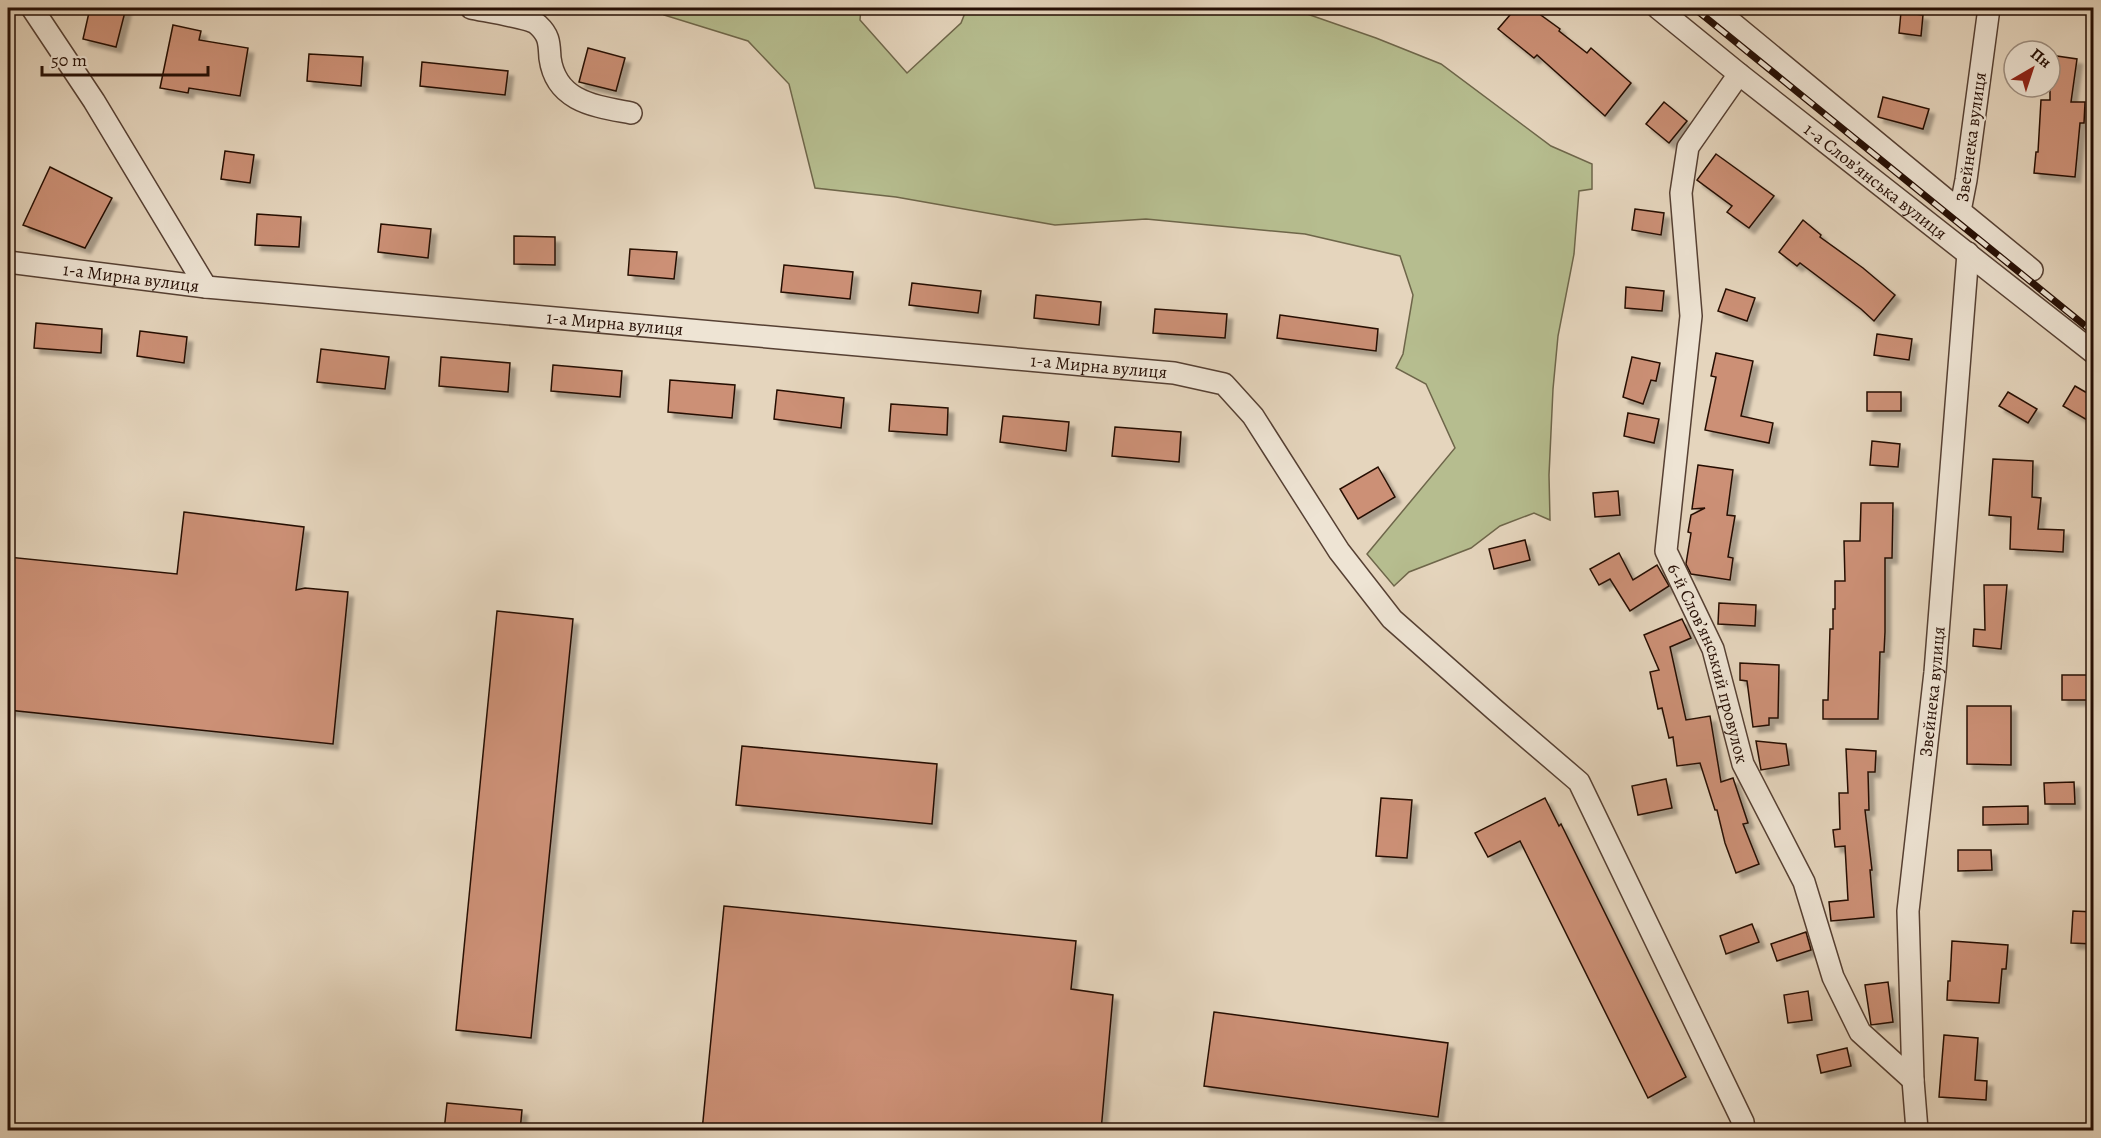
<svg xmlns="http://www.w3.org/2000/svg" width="2101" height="1138" viewBox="0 0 2101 1138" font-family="Alegreya,serif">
<defs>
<filter id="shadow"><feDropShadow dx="5.5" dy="5.5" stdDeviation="1.5" flood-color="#0004"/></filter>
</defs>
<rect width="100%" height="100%" fill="#e5d5bd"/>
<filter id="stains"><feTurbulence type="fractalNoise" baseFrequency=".00333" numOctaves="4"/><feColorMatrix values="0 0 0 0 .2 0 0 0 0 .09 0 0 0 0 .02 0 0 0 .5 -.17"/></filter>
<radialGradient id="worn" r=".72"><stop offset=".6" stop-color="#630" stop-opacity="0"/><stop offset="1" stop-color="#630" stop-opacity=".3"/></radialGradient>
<polygon fill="#b6bd8f" stroke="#6e664a" stroke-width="1.5" points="665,8 861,8 860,20 907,73 961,23 967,8 1290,8 1376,38 1441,64 1551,146 1592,164 1592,189 1579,191 1574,254 1558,336 1553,389 1549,475 1550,520 1534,513 1500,526 1471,548 1409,572 1394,586 1367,554 1455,448 1426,384 1396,368 1403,354 1413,295 1400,256 1305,234 1146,219 1055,225 896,197 815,188 789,84 748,41 664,15"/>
<g fill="#cc9076" stroke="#260f05" stroke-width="1.5" filter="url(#shadow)">
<polygon points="90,8 126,8 116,47 83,39"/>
<polygon points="1516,8 1531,8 1560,29 1559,31 1587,53 1591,48 1631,83 1605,116 1537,55 1534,58 1498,29"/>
<polygon points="1901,12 1923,15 1921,36 1899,33"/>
<polygon points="173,25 201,31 199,40 248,48 240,96 189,88 188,93 160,88"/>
<polygon points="588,48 625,58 616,91 579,82"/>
<polygon points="309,54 363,57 361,86 307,81"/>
<polygon points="2050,55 2077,59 2071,102 2085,102 2084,123 2080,123 2075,177 2034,173 2036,152 2038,152 2041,100 2050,100"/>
<polygon points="422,62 508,71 505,95 420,86"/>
<polygon points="1883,97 1929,109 1923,129 1878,117"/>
<polygon points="1664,102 1687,121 1669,143 1646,124"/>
<polygon points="225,151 254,155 250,183 221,179"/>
<polygon points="1716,154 1774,196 1749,228 1727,212 1732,206 1697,180"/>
<polygon points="50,167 112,198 85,248 23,225"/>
<polygon points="1635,209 1664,213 1661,235 1632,230"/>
<polygon points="257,214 301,217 299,247 255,245"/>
<polygon points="1803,220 1821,235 1820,237 1863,268 1895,295 1874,321 1861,309 1800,263 1797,266 1779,252"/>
<polygon points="381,224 431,229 428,258 378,252"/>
<polygon points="514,236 555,237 555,265 514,264"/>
<polygon points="630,249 677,252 674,279 628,275"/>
<polygon points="784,265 853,272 850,299 781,292"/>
<polygon points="912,283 981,291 978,313 909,305"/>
<polygon points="1626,287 1664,291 1662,311 1625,308"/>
<polygon points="1726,289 1755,298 1747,321 1718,311"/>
<polygon points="1036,295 1101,302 1099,325 1034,318"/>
<polygon points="1155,309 1227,314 1225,338 1153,333"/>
<polygon points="1280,315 1378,329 1376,351 1277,338"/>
<polygon points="36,323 102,329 101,353 34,348"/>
<polygon points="140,331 187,337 184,363 137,356"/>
<polygon points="1877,334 1912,339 1909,360 1874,355"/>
<polygon points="321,349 389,357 385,389 317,382"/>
<polygon points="1716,353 1753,361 1741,416 1773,423 1769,443 1705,430 1716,377 1711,376"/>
<polygon points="441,357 510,363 508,392 439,386"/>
<polygon points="1632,357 1660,363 1656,381 1651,380 1643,404 1623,397"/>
<polygon points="553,365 622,371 620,397 551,391"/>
<polygon points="670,380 735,385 732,418 668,412"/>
<polygon points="2075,386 2094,397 2094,424 2063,406"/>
<polygon points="777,390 844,398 841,428 774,419"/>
<rect x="1867" y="392" width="34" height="19"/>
<polygon points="2008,392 2037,409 2028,423 1999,406"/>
<polygon points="891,404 948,408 947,435 889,431"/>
<polygon points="1628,413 1659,419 1654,443 1624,436"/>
<polygon points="1003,416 1069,422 1066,451 1000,442"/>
<polygon points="1115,427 1181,432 1179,462 1112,456"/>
<polygon points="1872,441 1900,444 1898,467 1870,465"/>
<polygon points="1993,459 2033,461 2032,497 2041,498 2038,529 2064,530 2063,552 2010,549 2011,517 1989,515"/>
<polygon points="1698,465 1733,470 1727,515 1735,516 1728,557 1733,558 1730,580 1691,574 1686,564 1691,533 1688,532 1691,515 1705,508 1692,509"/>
<polygon points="1378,467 1395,497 1358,519 1340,489"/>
<polygon points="1618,491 1620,515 1595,517 1593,493"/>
<polygon points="1861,503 1893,503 1892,558 1885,558 1885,632 1884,652 1880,652 1878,719 1823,719 1823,700 1828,700 1830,629 1833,629 1833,609 1835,609 1835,581 1845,581 1844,541 1860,541"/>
<polygon points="184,512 304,527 296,590 305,588 348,592 333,744 8,710 8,557 177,574"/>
<polygon points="1525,540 1530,560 1494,569 1489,549"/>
<polygon points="1619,553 1633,580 1657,565 1669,586 1630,611 1610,579 1599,585 1590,569"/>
<polygon points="1984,585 2007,585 2001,649 1973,646 1974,629 1985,630"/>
<polygon points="1719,603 1756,605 1755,626 1718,624"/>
<polygon points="497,611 573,619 531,1038 456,1030"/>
<polygon points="1682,619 1691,638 1670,647 1686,720 1710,716 1721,782 1733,778 1748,823 1743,824 1759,864 1736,873 1725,843 1717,810 1715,810 1700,763 1677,766 1673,737 1669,738 1662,708 1658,709 1650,672 1659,670 1644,635"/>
<polygon points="1740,663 1779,665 1778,718 1769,718 1769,725 1753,727 1747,681 1740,680"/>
<rect x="2062" y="675" width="32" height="25"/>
<polygon points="1967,706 2011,706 2011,765 1967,764"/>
<polygon points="1756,741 1786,744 1789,765 1761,770"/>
<polygon points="742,746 937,764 932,824 736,805"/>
<polygon points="1846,749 1876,751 1875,772 1868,772 1869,810 1865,810 1872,870 1870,870 1874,917 1831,921 1829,902 1848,900 1845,846 1835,847 1833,830 1840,829 1839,793 1848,793"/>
<polygon points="1666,779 1672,808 1638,815 1632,786"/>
<polygon points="2074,782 2075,804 2045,804 2044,783"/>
<polygon points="1381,798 1412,800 1407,858 1376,856"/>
<polygon points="1545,798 1559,826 1561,824 1686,1077 1648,1098 1520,841 1488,857 1475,833"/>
<polygon points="2028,806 2028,824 1983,825 1983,807"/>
<polygon points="1958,850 1991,850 1992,870 1958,871"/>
<polygon points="724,906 1076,941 1071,989 1113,995 1101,1131 702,1131"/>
<polygon points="2073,911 2094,912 2094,944 2071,943"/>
<polygon points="1752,924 1759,942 1726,954 1720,936"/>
<polygon points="1806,932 1811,950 1777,961 1771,944"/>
<polygon points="1952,941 2008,945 2006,969 2002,969 1999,1003 1947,1000 1948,981 1950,981"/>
<polygon points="1888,982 1893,1022 1871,1025 1865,985"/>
<polygon points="1808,991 1812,1020 1788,1023 1784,995"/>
<polygon points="1214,1012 1448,1043 1438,1117 1204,1086"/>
<polygon points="1944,1035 1978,1038 1975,1080 1987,1081 1986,1100 1939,1097"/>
<polygon points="1847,1048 1851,1066 1821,1073 1817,1055"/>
<polygon points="447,1103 522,1110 520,1131 444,1131"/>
</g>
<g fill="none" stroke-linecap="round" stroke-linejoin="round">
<defs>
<g id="street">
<polyline points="32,8 94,101 206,287"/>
<path d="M471 8C484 11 531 18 538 25 550 36 549 44 550 58 556 102 595 106 631 113"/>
<path id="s1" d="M1658 8 1739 74 2094 353"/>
<polyline points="1714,8 1960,211"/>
<polyline points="1989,8 1966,180 1960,211 2032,270"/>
<path id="s2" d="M1739 74 1688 147 1681 193 1691 316 1666 551 1713 649 1743 764 1804 882 1833 977 1860 1032 1913 1080"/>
<path id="s3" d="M8 262 206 287 1174 373 1224 384 1253 416 1339 551 1392 619 1495 710 1579 782 1743 1122 1744 1130"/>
<path id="s4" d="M1917 1130 1913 1080 1908 911 1935 672 1968 253"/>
</g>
</defs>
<use href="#street" stroke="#564033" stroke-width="24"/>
<use href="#street" stroke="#eee4d4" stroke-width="21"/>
<defs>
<polyline id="rail" points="1694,8 2094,333"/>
</defs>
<use href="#rail" stroke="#260f05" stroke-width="7"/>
<use href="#rail" stroke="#eee4d4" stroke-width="4.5" stroke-dasharray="14" stroke-linecap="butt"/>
</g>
<g text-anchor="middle" stroke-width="4.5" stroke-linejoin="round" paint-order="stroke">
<g font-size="18" fill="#260f05" stroke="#eee4d4">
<text transform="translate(1971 137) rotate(-82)" y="6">Звейнека вулиця</text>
<text dy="6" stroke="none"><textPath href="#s1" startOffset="278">1-а Слов’янська вулиця</textPath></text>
<text dy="6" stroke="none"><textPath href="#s3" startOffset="124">1-а Мирна вулиця</textPath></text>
<text dy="6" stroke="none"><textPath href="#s3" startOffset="610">1-а Мирна вулиця</textPath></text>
<text dy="6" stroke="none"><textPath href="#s3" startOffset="1096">1-а Мирна вулиця</textPath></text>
<text dy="6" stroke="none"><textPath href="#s2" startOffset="616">6-й Слов’янський провулок</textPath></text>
<text dy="6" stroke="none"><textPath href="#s4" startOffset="440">Звейнека вулиця</textPath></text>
</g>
</g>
<rect width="2101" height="1138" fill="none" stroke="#e5d5bd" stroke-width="30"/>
<rect x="9" y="9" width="2083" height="1120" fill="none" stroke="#260f05" stroke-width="3"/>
<rect x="15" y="15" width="2071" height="1108" fill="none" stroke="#260f05" stroke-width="1.5"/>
<g transform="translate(2032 69) rotate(39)"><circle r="28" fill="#eee4d4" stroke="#9e8f81" stroke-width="1.5"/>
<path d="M0-4.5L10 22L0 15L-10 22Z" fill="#8f2418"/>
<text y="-9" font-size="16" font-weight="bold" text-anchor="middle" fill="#260f05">Пн</text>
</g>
<path d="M42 66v9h166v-9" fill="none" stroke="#260f05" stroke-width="3"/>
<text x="51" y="66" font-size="18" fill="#260f05" stroke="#eee4d4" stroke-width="4.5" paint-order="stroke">50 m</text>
<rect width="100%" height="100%" filter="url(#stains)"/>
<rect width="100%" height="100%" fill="url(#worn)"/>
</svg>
